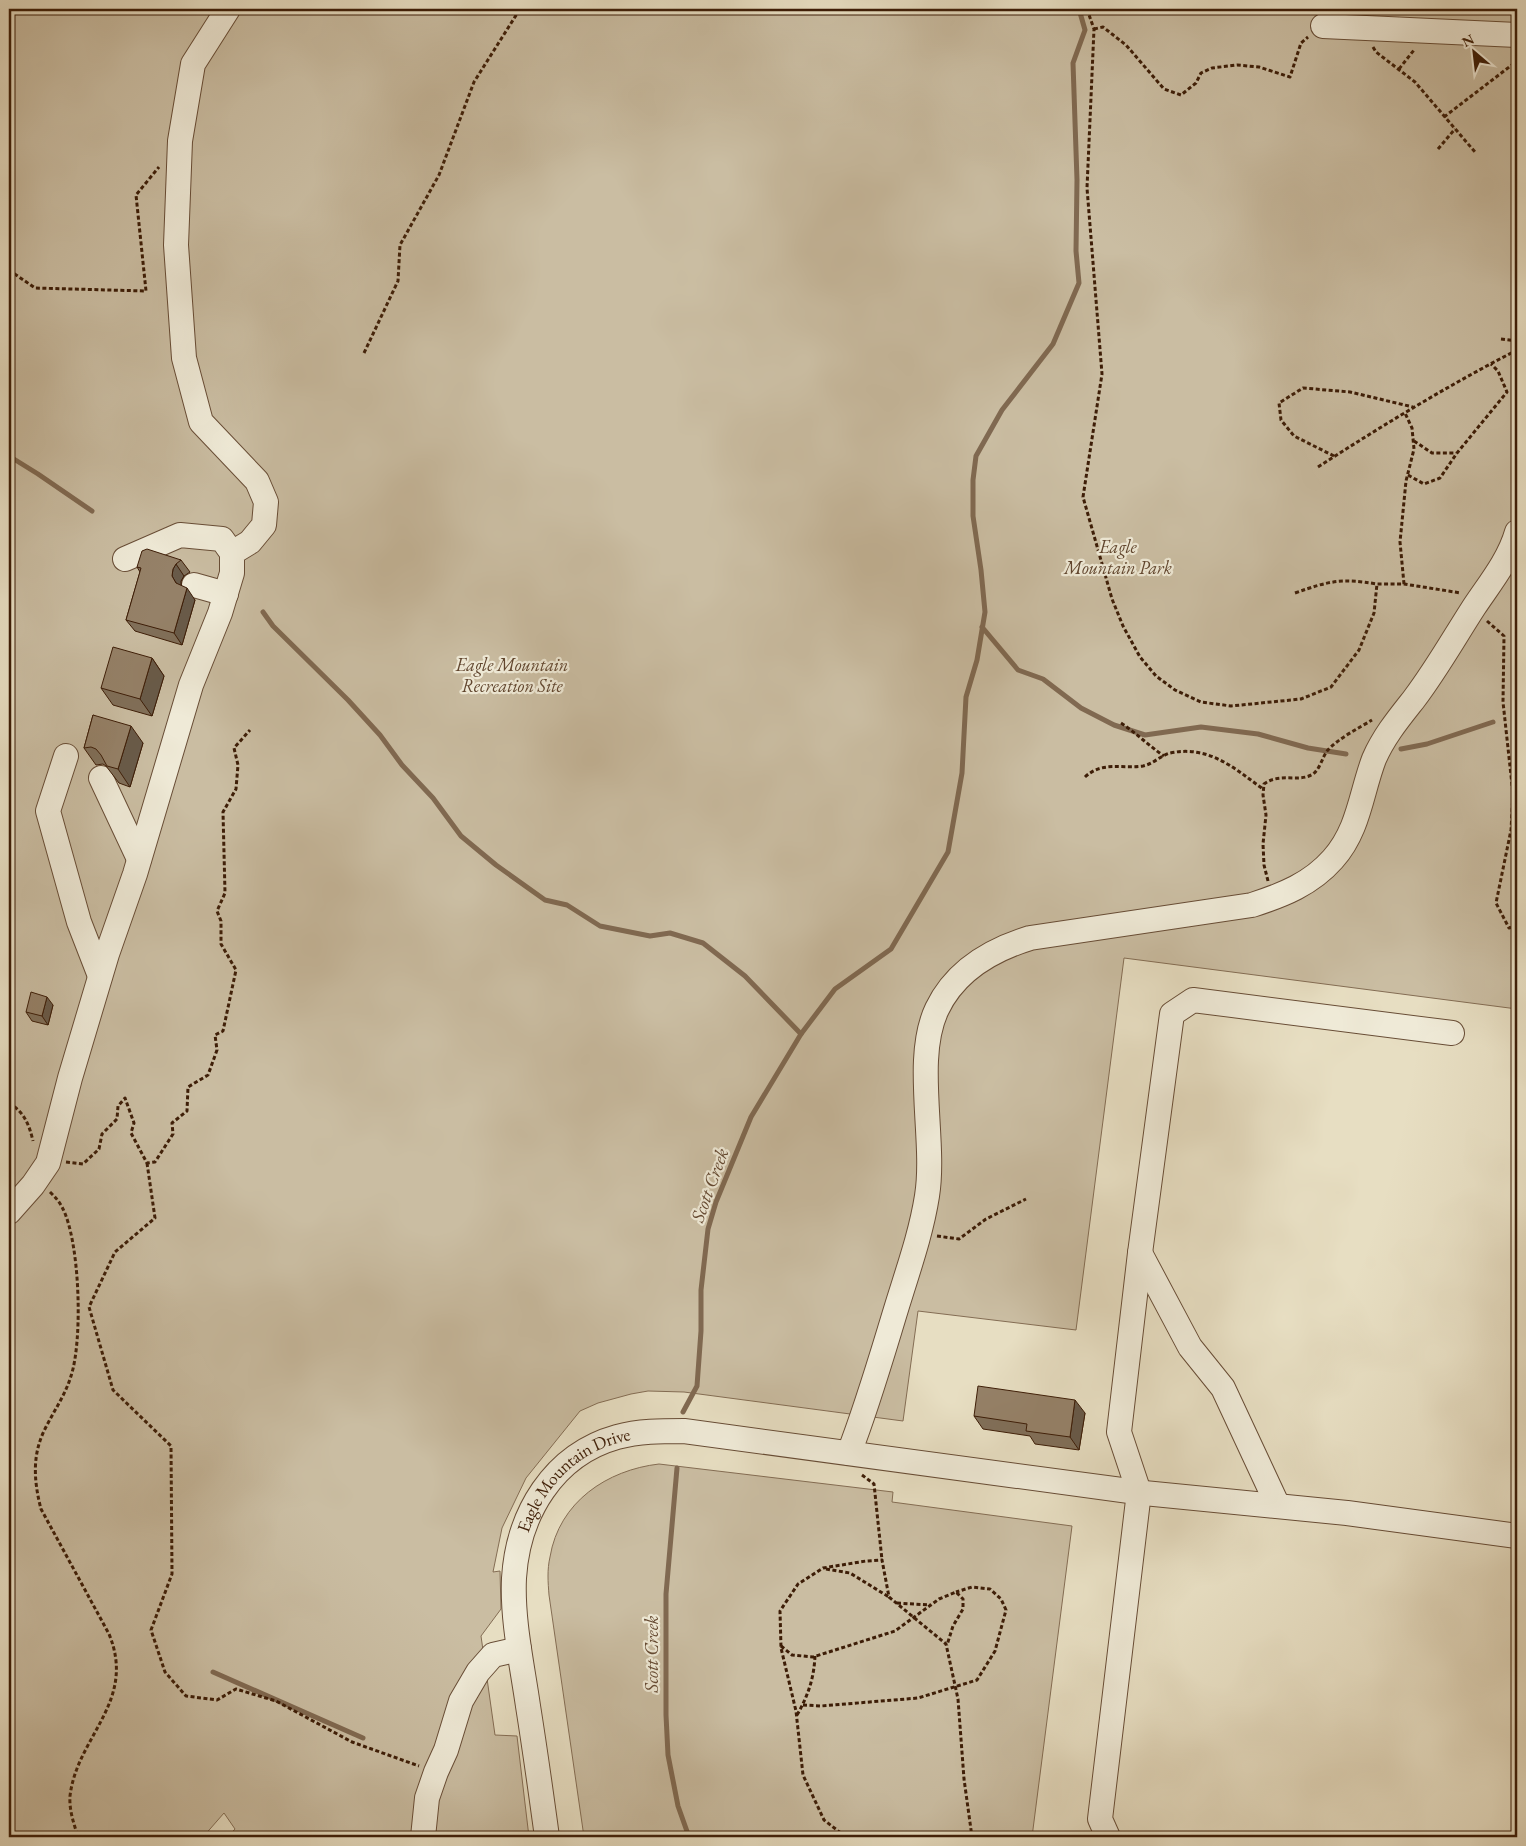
<svg xmlns="http://www.w3.org/2000/svg" width="1526" height="1846" viewBox="0 0 1526 1846" font-family="'EB Garamond',serif">
<rect width="100%" height="100%" fill="#e7dec2"/>
<filter id="stains"><feTurbulence type="fractalNoise" baseFrequency=".004" numOctaves="4"/><feColorMatrix values="0 0 0 0 .2 0 0 0 0 .09 0 0 0 0 .02 0 0 0 .5 -.17"/></filter>
<radialGradient id="worn" r=".72"><stop offset=".6" stop-color="#630" stop-opacity="0"/><stop offset="1" stop-color="#630" stop-opacity=".3"/></radialGradient>
<g fill="#cabda2" stroke="#846d54">
<polygon points="9,9 1517,9 1517,1009 1124,958 1076,1330 918,1311 903,1421 684,1392 648,1391 631,1394 598,1403 580,1411 526,1478 502,1528 493,1572 500,1571 501,1609 481,1636 495,1735 517,1736 529,1837 228,1837 235,1829 224,1813 203,1837 9,1837"/>
<path d="M659 1464 893 1492 892 1502 1072 1526 1032 1837H584L549 1595C548 1582 547 1570 550 1557 559 1502 607 1470 659 1464Z"/>
</g>
<g fill="none" stroke-linecap="round" stroke-linejoin="round">
<g stroke="#806951" stroke-width="5">
<polyline points="9,456 38,474 92,511"/>
<polyline points="263,612 273,626 348,700 380,735 402,765 433,798 461,836 496,865 545,900 567,905 600,926 650,936 670,933 703,943 745,976 801,1034"/>
<polyline points="982,627 1018,670 1043,679 1081,708 1114,725 1145,735 1201,727 1258,734 1308,748 1346,754"/>
<polyline points="1516,714 1517,714"/>
<polyline points="1401,749 1427,744 1493,722"/>
<polyline points="683,1412 697,1386 701,1331 701,1290 708,1229 716,1202 751,1117 801,1034 835,989 891,949 948,852 962,773 966,697 977,660 985,612 981,570 973,516 973,480 976,456 1002,410 1053,344 1079,283 1076,251 1077,180 1073,63 1085,30 1079,9"/>
<polyline points="677,1468 666,1594 666,1715 668,1755 678,1806 689,1837"/>
<polyline points="213,1672 363,1738"/>
</g>
<defs>
<g id="minor">
<polyline points="1323,26 1517,35"/>
<polyline points="125,559 180,535 222,539 232,553"/>
<polyline points="194,585 226,594"/>
<polyline points="66,756 48,811 79,922 100,976"/>
<polyline points="101,778 139,859"/>
<polyline points="9,1212 33,1185 48,1163 70,1078 107,954 135,874 191,685 220,613 232,573 232,553 250,542 264,525 266,502 257,481 201,422 184,358 176,245 180,141 193,64 228,9"/>
<polyline points="1140,1253 1190,1347 1223,1388 1278,1506"/>
<path d="M849 1453C868 1404 882 1355 897 1306 908 1270 921 1234 927 1196 936 1140 913 1059 937 1009 955 971 991 950 1030 938L1252 905C1283 895 1311 884 1333 859 1359 830 1361 793 1374 759 1384 736 1399 718 1414 699 1436 670 1454 638 1474 607 1490 583 1509 560 1517 532"/>
<polyline points="423,1837 427,1798 436,1772 446,1750 461,1701 478,1672 493,1655 519,1649"/>
<path id="s1" d="M547 1837C541 1793 535 1750 528 1706 522 1664 512 1620 514 1578 518 1514 553 1455 617 1437 639 1431 661 1431 684 1431L1144 1493 1347 1513 1517 1536"/>
<polyline points="1108,1837 1100,1819 1139,1492 1119,1432 1140,1253 1172,1014 1193,1000 1452,1033"/>
</g>
</defs>
<use href="#minor" stroke="#684d36" stroke-width="26"/>
<g stroke="#3d1d07" stroke-width="3" stroke-dasharray="4 2.5" stroke-linecap="butt">
<polyline points="1087,9 1094,29 1087,188 1102,374 1083,497 1112,599 1123,626 1140,657 1156,676 1175,690 1201,702 1231,706 1301,699 1331,687 1359,650 1374,613 1377,584 1404,584 1461,593"/>
<polyline points="1094,29 1103,27 1126,45 1164,89 1181,95 1196,83 1201,73 1212,68 1237,65 1259,67 1290,77 1301,43 1308,37"/>
<polyline points="1373,47 1376,52 1415,82 1475,152"/>
<polyline points="1399,69 1414,50"/>
<polyline points="1444,117 1517,61"/>
<polyline points="1438,149 1455,129"/>
<polyline points="9,270 35,288 146,291 136,195 159,167"/>
<polyline points="1501,339 1517,341"/>
<polyline points="364,353 398,281 400,245 439,175 474,82 520,9"/>
<polyline points="1414,441 1432,453 1456,453"/>
<polyline points="1334,456 1294,436 1281,420 1279,403 1303,388 1350,392 1413,407"/>
<path d="M1318 467C1383 425 1449 385 1517 350"/>
<polyline points="1408,475 1424,484 1440,478 1457,453 1507,392 1498,371 1491,364"/>
<polyline points="1404,584 1400,542 1406,481 1414,449 1412,428 1405,413"/>
<path d="M1295 593C1329 581 1341 578 1377 584"/>
<polyline points="1487,621 1504,636 1503,702 1513,794 1511,830 1496,903 1509,928 1517,926"/>
<path d="M1121 723C1136 733 1148 745 1164 756"/>
<path d="M1085 777C1102 761 1121 769 1143 766 1153 764 1160 756 1170 753 1209 745 1234 768 1263 789"/>
<polyline points="1511,830 1517,831"/>
<path d="M1268 881 1264 865 1263 844 1266 815 1263 795 1264 784C1280 772 1299 783 1313 774 1320 769 1322 758 1327 751 1337 739 1359 728 1372 720"/>
<path d="M9 1103C24 1112 29 1124 33 1141"/>
<polyline points="66,1162 83,1164 99,1149 102,1134 117,1119 118,1106 125,1098 134,1123 131,1133 147,1163 155,1162 173,1134 172,1123 187,1111 188,1087 208,1075 217,1050 215,1035 223,1031 236,970 221,944 221,921 217,911 225,893 223,812 236,789 238,765 234,748 250,730"/>
<polyline points="147,1163 155,1218 115,1252 89,1307 113,1390 171,1446 172,1574 151,1630 165,1672 186,1696 217,1700 236,1689 276,1701 352,1742 419,1766"/>
<path d="M50 1192C55 1197 59 1201 62 1207 80 1240 83 1340 71 1376 65 1396 53 1412 44 1431 32 1456 34 1482 41 1509L109 1634C137 1702 77 1736 70 1796 69 1810 74 1824 78 1837"/>
<polyline points="937,1236 959,1239 986,1219 1026,1199"/>
<polyline points="862,1475 874,1484 882,1560"/>
<polyline points="826,1569 850,1573 889,1597"/>
<polyline points="897,1603 930,1605"/>
<polyline points="781,1646 792,1655 813,1657 895,1631 939,1599 956,1592 963,1599 963,1609 953,1626 947,1645"/>
<polyline points="803,1705 821,1706 918,1698 977,1680 995,1651 1006,1610 1001,1599 990,1589 972,1587 956,1592"/>
<path d="M797 1715C808 1696 814 1678 815 1656"/>
<polyline points="596,1837 601,1833 610,1834 611,1837"/>
<polyline points="846,1837 824,1820 803,1775 796,1711 781,1648 780,1611 798,1584 823,1568 866,1561 882,1560 889,1597 946,1644 958,1699 964,1779 972,1837"/>
</g>
<use href="#minor" stroke="#efead7" stroke-width="24"/>
</g>
<g fill="#806f59" stroke="#3d1d07">
<polygon points="181,560 190,572 184,576 181,581 181,585 195,600 182,645 135,631 126,620 140,572 137,567"/>
<polygon points="152,658 164,676 152,716 113,705 101,688"/>
<polygon points="93,715 143,743 130,787 119,783 106,766 103,764 96,765 84,748"/>
<polygon points="53,1005 48,1025 32,1021 26,1012"/>
<polygon points="1085,1413 1079,1450 1035,1444 1030,1436 983,1429 974,1416"/>
</g>
<g fill="#685a49" stroke="#3d1d07">
<polygon points="176,564 184,576 181,581 181,588 176,583 172,576 173,569"/>
<polygon points="187,588 195,600 182,645 174,633"/>
<polygon points="152,658 164,676 152,716 140,699"/>
<polygon points="131,726 143,743 130,787 118,769"/>
<polygon points="47,997 53,1005 48,1025 42,1016"/>
<polygon points="1075,1400 1085,1413 1079,1450 1070,1437"/>
</g>
<g fill="#958168" stroke="#3d1d07">
<polygon points="147,549 181,560 176,564 173,569 172,576 176,583 187,588 174,633 126,620 141,568 137,567 142,551"/>
<polygon points="113,647 152,658 140,699 101,688"/>
<polygon points="93,715 131,726 118,769 107,766 101,755 96,749 91,747 84,748"/>
<polygon points="31,992 47,997 42,1016 26,1012"/>
<polygon points="978,1386 1075,1400 1070,1437 1026,1431 1027,1424 974,1416"/>
</g>
<g text-anchor="middle" stroke-width="4.5" stroke-linejoin="round" paint-order="stroke">
<g font-size="18" font-style="italic" fill="#60452e" stroke="#efead7">
<text x="1118" y="553">Eagle<tspan x="1118" dy="21">Mountain Park</tspan></text>
<text x="512" y="671">Eagle Mountain<tspan x="512" dy="21">Recreation Site</tspan></text>
</g>
<g font-size="18" fill="#3d1d07" stroke="#efead7">
<text dy="6" stroke="none"><textPath href="#s1" startOffset="385">Eagle Mountain Drive</textPath></text>
</g>
<g font-size="19" font-style="italic" fill="#644932" stroke="#efead7">
<text transform="translate(709 1185) rotate(-70)" y="7">Scott Creek</text>
<text transform="translate(651 1654) rotate(-90)" y="7">Scott Creek</text>
</g>
</g>
<rect width="1526" height="1846" fill="none" stroke="#e7dec2" stroke-width="30"/>
<rect x="10" y="10" width="1506" height="1826" fill="none" stroke="#3d1d07" stroke-width="2.5"/>
<rect x="15" y="15" width="1496" height="1816" fill="none" stroke="#3d1d07"/>
<g transform="translate(1474 52) rotate(332)" stroke="#efead7" stroke-width="4" paint-order="stroke">
<path d="M0-4L9 19L0 12L-9 19Z" fill="#3d1d07"/>
<text y="-8" font-size="14" font-weight="bold" text-anchor="middle" fill="#3d1d07">N</text>
</g>
<rect width="100%" height="100%" filter="url(#stains)"/>
<rect width="100%" height="100%" fill="url(#worn)"/>
</svg>
